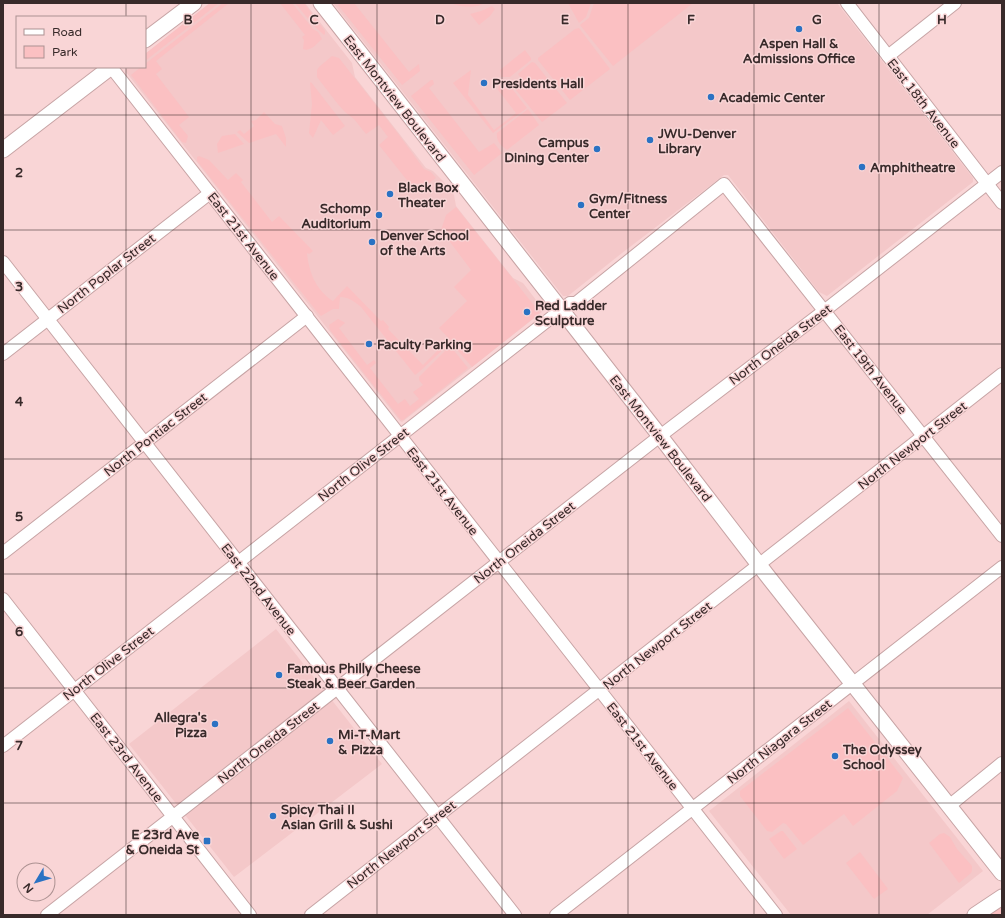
<svg xmlns="http://www.w3.org/2000/svg" width="1005" height="918" viewBox="0 0 1005 918" font-family="'Varela Round',sans-serif">
<rect width="100%" height="100%" fill="#f9d5d6"/>
<g fill="#f4c8c9">
<polygon points="210,3 305,3 352,63 355,77 426,168 433,171 443,181 454,195 456,206 513,278 523,283 543,309 542,312 402,422 400,421 126,72 126,69 129,67 145,67 145,54"/>
<polygon points="333,3 837,3 973,178 973,182 827,296 819,292 728,175 724,175 622,253 568,296 563,296"/>
<polygon points="276,629 382,764 234,877 129,744"/>
<polygon points="849,701 983,871 927,915 791,915 709,811"/>
</g>
<g fill="#fbc0c2">
<polygon points="210,3 219,3 145,61 145,54"/>
<polygon points="223,3 229,3 156,61 162,69 156,74 189,117 179,125 188,136 186,143 182,142 131,75 141,67 145,67 145,64"/>
<path d="M280 3H292L313 29 318 32 322 39C316 44 311 52 303 49L304 40 302 37 305 35Z"/>
<polygon points="295,3 304,3 325,31 325,34 324,35 314,26"/>
<polygon points="341,3 354,3 409,72 419,64 420,71 402,85 338,5"/>
<path d="M450 3H485C474 9 461 7 450 3Z"/>
<polygon points="568,3 591,3 586,17 579,23"/>
<polygon points="594,3 693,3 613,66 580,25 589,18"/>
<polygon points="492,6 495,9 490,16 479,25 470,14 481,11"/>
<polygon points="579,28 610,69 570,100 538,60 538,58 575,29"/>
<polygon points="525,50 531,58 531,60 510,77 501,77 500,70"/>
<polygon points="332,56 339,58 396,131 424,169 431,172 436,178 429,183 410,184 379,145 388,137 379,125 366,134 354,119 345,112 337,103 317,77 317,70 319,67"/>
<polygon points="532,62 535,63 567,103 542,122 516,90 520,86 522,79 518,74"/>
<polygon points="471,70 468,95 494,130 516,113 498,90 500,83 507,84 510,86 527,108 493,133 453,83"/>
<polygon points="431,80 433,80 434,84 429,88 479,152 494,143 502,153 474,175 411,96"/>
<polygon points="311,82 345,126 333,135 321,120 313,138 309,133 312,104 310,83"/>
<path d="M528 109 539 125 507 150C501 146 496 141 497 133Z"/>
<polygon points="264,112 275,124 282,126 286,138 286,147 276,134 249,143 237,132 240,130 244,134 254,126 251,121 256,120"/>
<polygon points="235,134 244,144 218,153 217,144 222,136"/>
<path d="M199 156 209 160 228 180 236 173 243 180 241 182 272 222 279 216 313 251 309 254 307 253C309 273 316 290 333 301L347 286 381 321 383 320 389 327 388 329 423 365 437 351 436 350 445 341 448 345 419 372 415 375 361 307C354 301 348 297 340 297L339 309H333L321 316 318 313 197 161V157Z"/>
<polygon points="456,207 540,313 472,367 452,344 453,343 439,328 467,301 454,287 471,270 441,230 446,215"/>
<polygon points="338,319 344,322 345,323 339,328 367,365 374,360 375,361 376,363 370,368 398,404 405,399 410,406 419,399 413,392 423,385 419,380 419,377 449,347 451,347 468,368 403,420 401,420 330,330 329,325"/>
<polygon points="848,708 903,778 897,791 853,826 844,814 803,845 786,824 783,823 772,832 767,831 740,796 740,791"/>
<polygon points="781,831 783,831 797,849 784,859 769,839"/>
<polygon points="944,833 950,837 957,849 972,866 972,871 971,873 959,883 929,843 940,834"/>
<polygon points="860,852 888,889 874,899 846,863"/>
<polygon points="1002,905 1002,915 989,915"/>
</g>
<g fill="none" stroke-linecap="round" stroke-linejoin="round">
<defs>
<g id="minor">
<polyline points="847,3 1002,203"/>
<polyline points="888,56 955,3"/>
<polyline points="111,67 776,915"/>
<polyline points="3,262 515,915"/>
<polyline points="3,354 210,193"/>
<polyline points="3,553 307,316"/>
<polyline points="3,599 250,915"/>
<polyline points="3,746 570,303 576,303 724,184 1002,536"/>
<polyline points="949,806 1002,763"/>
<polyline points="47,915 660,436 824,311 1002,172"/>
<path d="M311 915C541 735 772 555 1002 374"/>
<polyline points="556,915 1002,567"/>
</g>
<g id="major">
<polyline points="321,3 660,436 766,574 1002,873"/>
<polyline points="145,40 194,3"/>
<polyline points="3,150 111,67"/>
<polyline points="975,915 1002,897"/>
</g>
</defs>
<use href="#minor" stroke="#c7a4a5" stroke-width="14"/>
<use href="#major" stroke="#c7a4a5" stroke-width="17"/>
<use href="#minor" stroke="#fff" stroke-width="12"/>
<use href="#major" stroke="#fff" stroke-width="15"/>
</g>
<path fill="none" stroke="#382a2a" stroke-width="1" stroke-opacity="0.55" d="M126 3V17M251 3V915M377 3V915M502 3V915M628 3V915M754 3V915M879 3V915M126 67V915M3 115H1002M3 230H1002M3 344H1002M3 459H1002M3 574H1002M3 688H1002M3 803H1002"/>
<g fill="#2a72c3" stroke="#f9d5d6" stroke-width="1.5">
<circle cx="799" cy="29" r="4"/>
<circle cx="484" cy="83" r="4"/>
<circle cx="711" cy="97" r="4"/>
<circle cx="650" cy="140" r="4"/>
<circle cx="597" cy="149" r="4"/>
<circle cx="862" cy="167" r="4"/>
<circle cx="390" cy="194" r="4"/>
<circle cx="581" cy="205" r="4"/>
<circle cx="379" cy="215" r="4"/>
<circle cx="372" cy="242" r="4"/>
<circle cx="527" cy="312" r="4"/>
<circle cx="369" cy="344" r="4"/>
<circle cx="279" cy="675" r="4"/>
<circle cx="215" cy="724" r="4"/>
<circle cx="330" cy="741" r="4"/>
<circle cx="835" cy="756" r="4"/>
<circle cx="273" cy="816" r="4"/>
<rect x="203" y="837" width="8" height="8" rx="2"/>
</g>
<g text-anchor="middle" stroke-width="3" stroke-linejoin="round" paint-order="stroke">
<g font-size="13" font-weight="bold" fill="#382a2a" stroke="#f9d5d6" text-anchor="start">
<text x="799" y="48" text-anchor="middle">Aspen Hall &amp;<tspan x="799" dy="15">Admissions Office</tspan></text>
<text x="492" y="88">Presidents Hall</text>
<text x="719" y="102">Academic Center</text>
<text x="658" y="138">JWU-Denver<tspan x="658" dy="15">Library</tspan></text>
<text x="589" y="147" text-anchor="end">Campus<tspan x="589" dy="15">Dining Center</tspan></text>
<text x="870" y="172">Amphitheatre</text>
<text x="398" y="192">Black Box<tspan x="398" dy="15">Theater</tspan></text>
<text x="589" y="203">Gym/Fitness<tspan x="589" dy="15">Center</tspan></text>
<text x="371" y="213" text-anchor="end">Schomp<tspan x="371" dy="15">Auditorium</tspan></text>
<text x="380" y="240">Denver School<tspan x="380" dy="15">of the Arts</tspan></text>
<text x="535" y="310">Red Ladder<tspan x="535" dy="15">Sculpture</tspan></text>
<text x="377" y="349">Faculty Parking</text>
<text x="287" y="673">Famous Philly Cheese<tspan x="287" dy="15">Steak &amp; Beer Garden</tspan></text>
<text x="207" y="722" text-anchor="end">Allegra's<tspan x="207" dy="15">Pizza</tspan></text>
<text x="338" y="739">Mi-T-Mart<tspan x="338" dy="15">&amp; Pizza</tspan></text>
<text x="843" y="754">The Odyssey<tspan x="843" dy="15">School</tspan></text>
<text x="281" y="814">Spicy Thai II<tspan x="281" dy="15">Asian Grill &amp; Sushi</tspan></text>
<text x="199" y="839" text-anchor="end">E 23rd Ave<tspan x="199" dy="15">&amp; Oneida St</tspan></text>
</g>
<g font-size="13" fill="#382a2a" stroke="#f9d5d6">
<text transform="translate(395 98) rotate(52)" y="5">East Montview Boulevard</text>
<text transform="translate(924 103) rotate(52)" y="5">East 18th Avenue</text>
<text transform="translate(244 236) rotate(52)" y="5">East 21st Avenue</text>
<text transform="translate(106 273) rotate(-38)" y="5">North Poplar Street</text>
<text transform="translate(780 344) rotate(-37)" y="5">North Oneida Street</text>
<text transform="translate(871 369) rotate(52)" y="5">East 19th Avenue</text>
<text transform="translate(155 434) rotate(-38)" y="5">North Pontiac Street</text>
<text transform="translate(661 438) rotate(52)" y="5">East Montview Boulevard</text>
<text transform="translate(912 445) rotate(-38)" y="5">North Newport Street</text>
<text transform="translate(363 464) rotate(-38)" y="5">North Olive Street</text>
<text transform="translate(443 491) rotate(52)" y="5">East 21st Avenue</text>
<text transform="translate(524 542) rotate(-38)" y="5">North Oneida Street</text>
<text transform="translate(259 589) rotate(52)" y="5">East 22nd Avenue</text>
<text transform="translate(657 645) rotate(-38)" y="5">North Newport Street</text>
<text transform="translate(108 663) rotate(-38)" y="5">North Olive Street</text>
<text transform="translate(779 741) rotate(-38)" y="5">North Niagara Street</text>
<text transform="translate(268 742) rotate(-38)" y="5">North Oneida Street</text>
<text transform="translate(643 746) rotate(52)" y="5">East 21st Avenue</text>
<text transform="translate(127 757) rotate(52)" y="5">East 23rd Avenue</text>
<text transform="translate(401 844) rotate(-38)" y="5">North Newport Street</text>
</g>
</g>
<g font-size="13" text-anchor="middle" font-weight="bold" fill="#382a2a" stroke="#f9d5d6" stroke-width="3" stroke-linejoin="round" paint-order="stroke">
<text x="188" y="24">B</text>
<text x="314" y="24">C</text>
<text x="440" y="24">D</text>
<text x="565" y="24">E</text>
<text x="691" y="24">F</text>
<text x="817" y="24">G</text>
<text x="942" y="24">H</text>
<text x="19" y="177">2</text>
<text x="19" y="291">3</text>
<text x="19" y="406">4</text>
<text x="19" y="521">5</text>
<text x="19" y="636">6</text>
<text x="19" y="750">7</text>
</g>
<rect width="1005" height="918" fill="none" stroke="#382a2a" stroke-width="8"/>
<rect x="16" y="16" width="130" height="52" fill="#f9d5d6" stroke="#ac9191"/>
<rect x="24" y="29" width="20" height="6" fill="#ffffff" stroke="#ac9191"/>
<text x="52" y="36" font-size="12" fill="#382a2a">Road</text>
<rect x="24" y="46" width="20" height="12" fill="#fbc0c2" stroke="#ac9191"/>
<text x="52" y="56" font-size="12" fill="#382a2a">Park</text>
<g transform="translate(36 882) rotate(232)"><circle r="19" fill="#f9d5d6" stroke="#ac9191"/>
<path d="M0-3L7 15L0 10L-7 15Z" fill="#2a72c3"/>
<text y="-6" font-size="11" font-weight="bold" text-anchor="middle" fill="#382a2a">N</text>
</g>
</svg>
